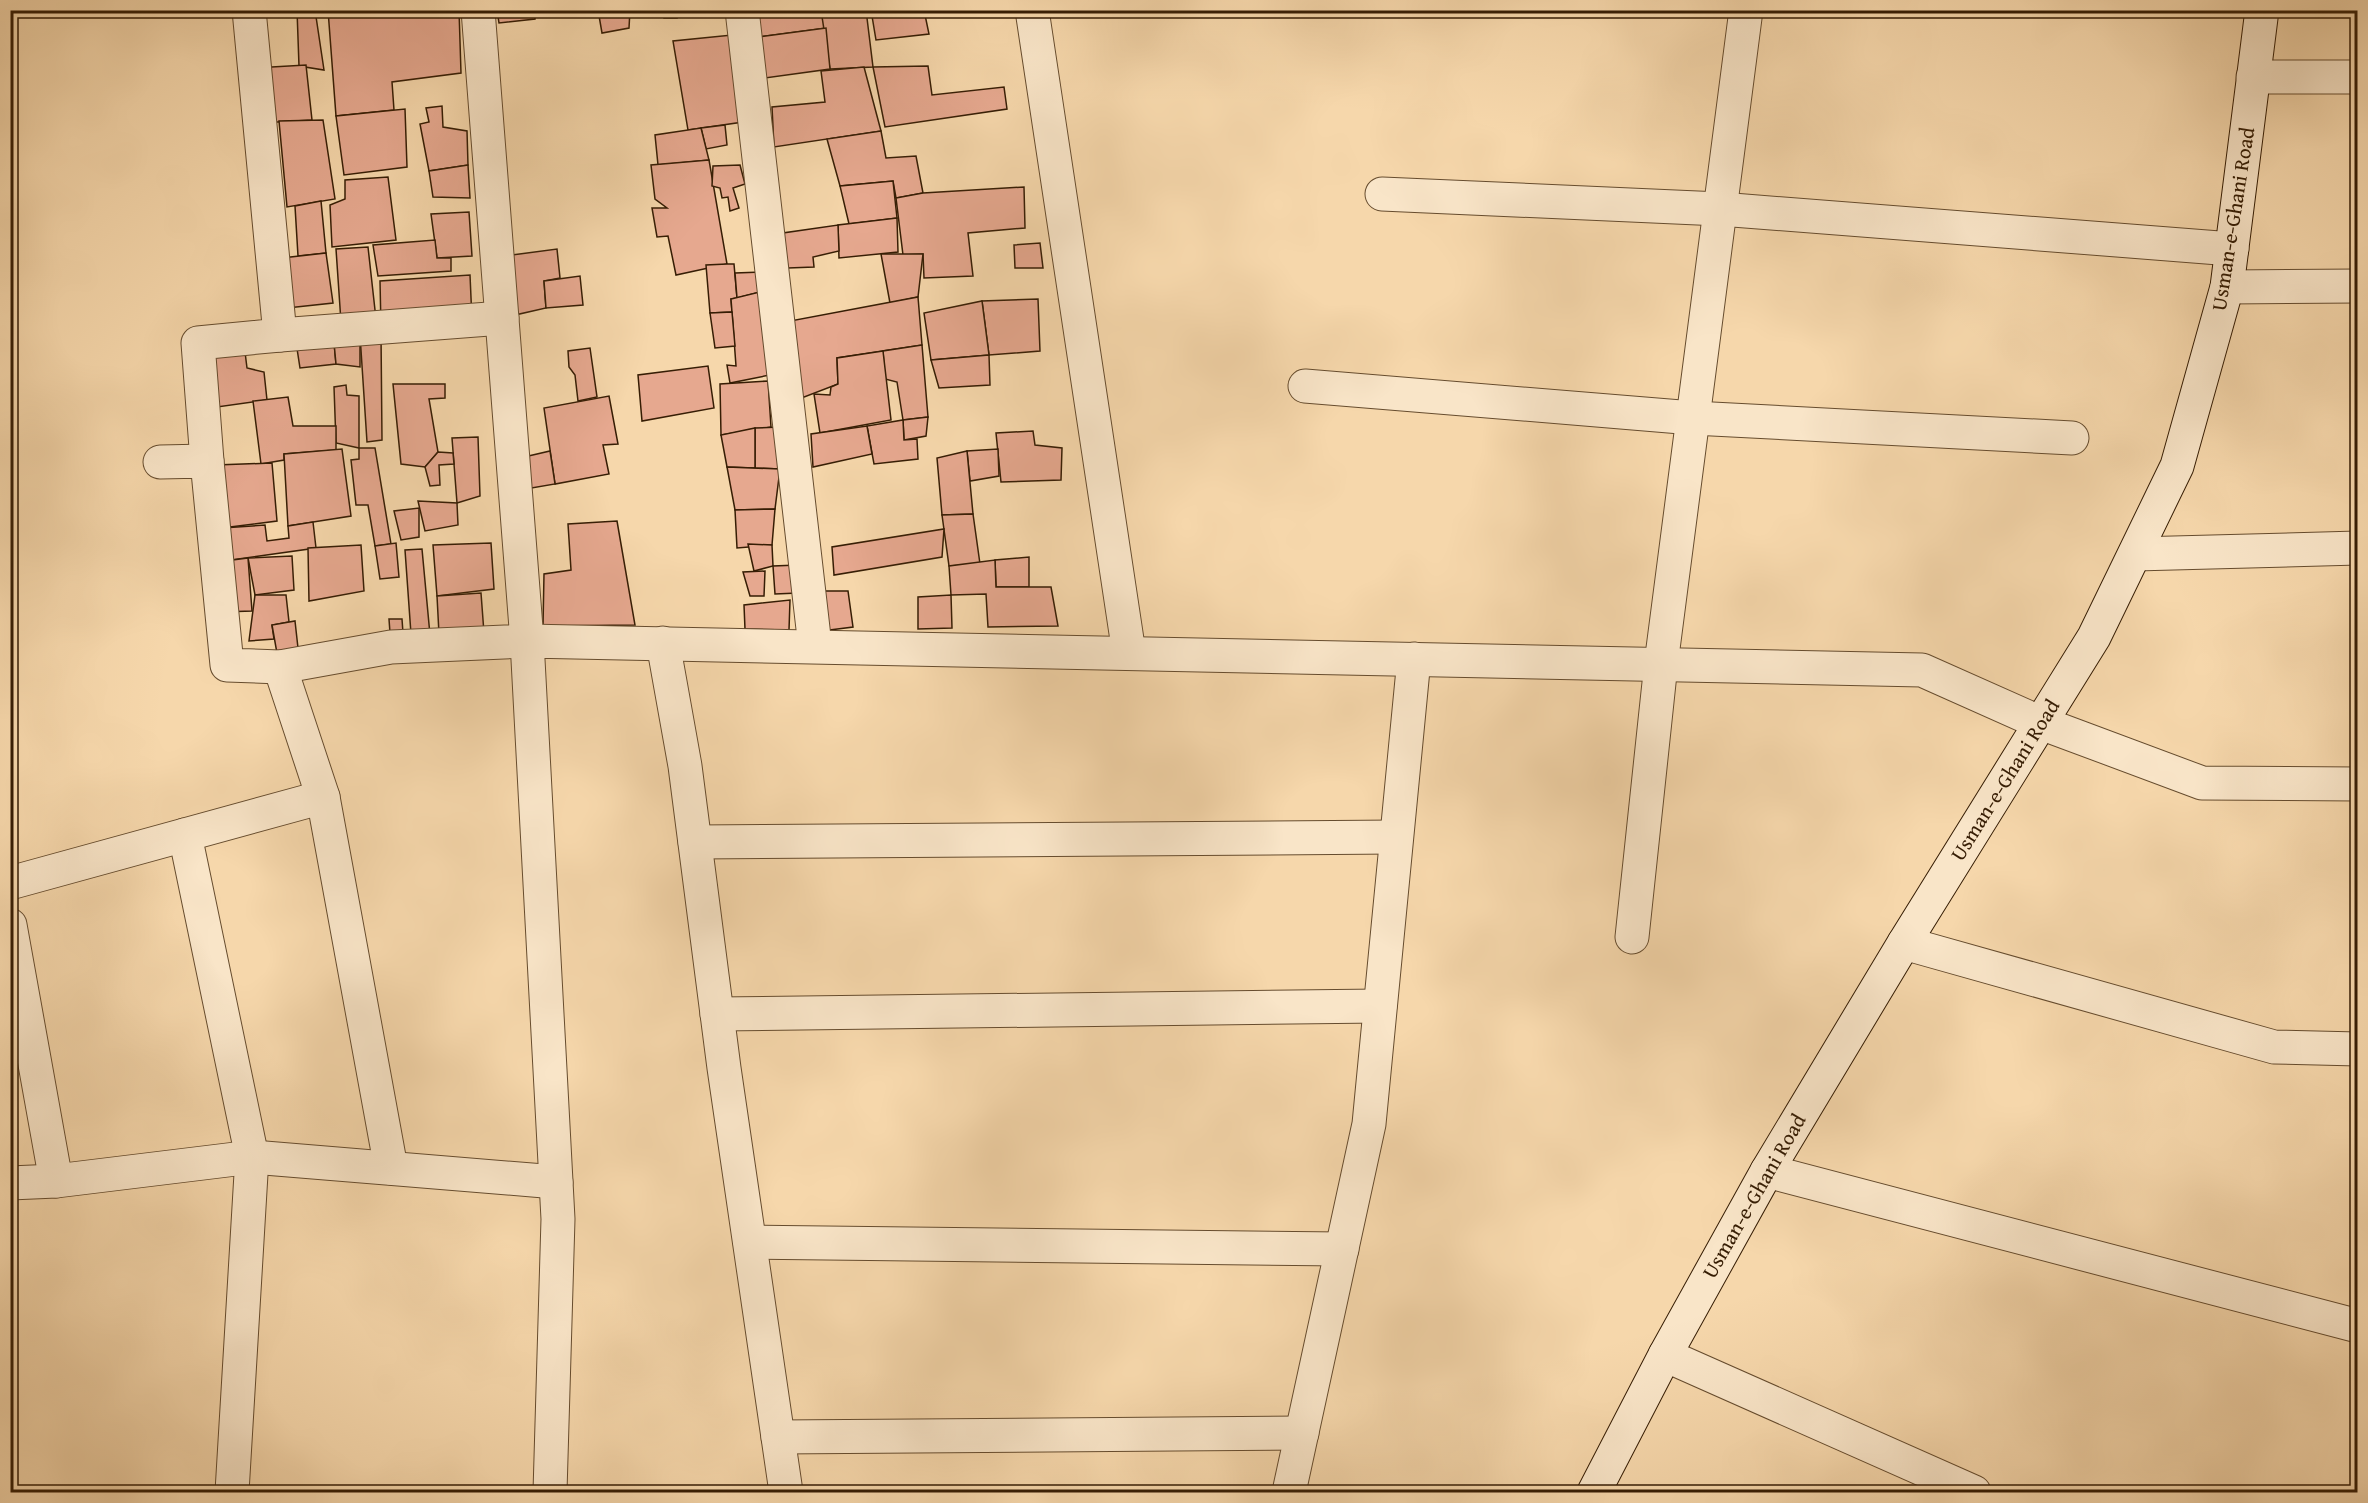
<svg xmlns="http://www.w3.org/2000/svg" width="2368" height="1503" viewBox="0 0 2368 1503" font-family="'Gentium Book Plus',serif">
<rect width="100%" height="100%" fill="#f6d7ab"/>
<filter id="stains"><feTurbulence type="fractalNoise" baseFrequency=".00333" numOctaves="4"/><feColorMatrix values="0 0 0 0 .2 0 0 0 0 .09 0 0 0 0 .02 0 0 0 .5 -.17"/></filter>
<radialGradient id="worn" r=".72"><stop offset=".6" stop-color="#630" stop-opacity="0"/><stop offset="1" stop-color="#630" stop-opacity=".3"/></radialGradient>
<g fill="#e6a88f" stroke="#361d04" stroke-width="1.5">
<polygon points="297,10 315,10 324,70 299,66"/>
<polygon points="328,10 459,10 461,73 392,82 394,110 336,116"/>
<polygon points="497,10 535,10 535,19 499,23"/>
<polygon points="598,10 630,10 629,28 602,33"/>
<polygon points="663,10 676,10 677,18 664,18"/>
<polygon points="753,10 822,10 826,28 758,37"/>
<polygon points="821,10 866,10 873,67 830,69"/>
<polygon points="871,10 924,10 929,34 876,40"/>
<polygon points="934,10 996,10 996,11 934,15"/>
<polygon points="826,28 830,69 765,78 758,37"/>
<polygon points="732,35 743,122 688,130 673,41"/>
<polygon points="306,65 312,120 260,123 254,68"/>
<polygon points="928,66 932,95 1004,87 1007,109 885,127 873,67"/>
<polygon points="864,67 881,131 774,147 772,107 825,102 821,71"/>
<polygon points="442,106 443,127 467,131 468,165 429,171 420,124 429,122 426,108"/>
<polygon points="405,109 407,167 344,175 336,116"/>
<polygon points="323,120 335,199 287,207 279,121"/>
<polygon points="725,125 727,145 706,149 701,128"/>
<polygon points="701,128 709,160 658,165 655,135"/>
<polygon points="881,131 886,158 916,156 923,193 896,198 893,181 840,186 827,139"/>
<polygon points="709,160 727,264 676,275 668,236 657,237 652,208 667,208 655,199 651,165"/>
<polygon points="468,165 470,198 433,197 429,171"/>
<polygon points="740,165 745,184 733,188 739,208 730,211 728,197 722,198 720,188 712,186 713,166"/>
<polygon points="388,177 396,240 332,247 330,205 345,199 345,180"/>
<polygon points="893,181 897,218 849,224 840,186"/>
<polygon points="1024,187 1025,228 968,233 973,276 924,278 923,254 903,255 896,198 923,193"/>
<polygon points="321,201 326,253 298,256 295,206"/>
<polygon points="469,212 472,256 437,258 431,214"/>
<polygon points="897,218 898,252 839,258 838,225"/>
<polygon points="838,225 839,251 813,257 814,267 788,268 783,233"/>
<polygon points="435,240 437,258 451,258 451,271 378,276 373,245"/>
<polygon points="1040,243 1043,268 1015,268 1014,245"/>
<polygon points="368,247 376,319 341,322 336,249"/>
<polygon points="557,249 560,278 544,281 546,308 502,318 497,257"/>
<polygon points="326,253 333,303 278,309 273,259"/>
<polygon points="881,254 923,254 918,297 890,303"/>
<polygon points="727,264 734,264 737,298 731,299 732,312 710,313 706,265"/>
<polygon points="762,272 764,291 737,298 735,273"/>
<polygon points="470,275 472,320 381,328 380,281"/>
<polygon points="580,276 583,305 546,308 544,281"/>
<polygon points="764,291 775,374 730,383 727,365 736,366 731,299"/>
<polygon points="918,297 922,345 837,358 838,384 799,399 790,321"/>
<polygon points="1038,299 1040,351 989,355 982,301"/>
<polygon points="982,301 989,355 931,360 924,313"/>
<polygon points="732,312 735,346 715,348 710,313"/>
<polygon points="333,332 336,364 300,368 296,342"/>
<polygon points="333,332 360,335 360,367 336,364"/>
<polygon points="381,334 382,440 367,442 360,335"/>
<polygon points="244,344 247,368 264,372 267,400 203,409 206,348"/>
<polygon points="922,345 928,417 903,420 897,382 885,379 883,351"/>
<polygon points="590,348 597,397 578,401 575,375 569,367 568,351"/>
<polygon points="883,351 891,420 820,433 814,394 830,395 831,387 838,384 837,358"/>
<polygon points="989,355 990,385 939,388 931,360"/>
<polygon points="708,366 714,408 642,421 638,375"/>
<polygon points="768,381 771,427 721,435 720,384"/>
<polygon points="393,384 445,384 445,398 429,399 438,452 425,467 401,464"/>
<polygon points="346,385 347,395 359,396 359,448 336,443 334,387"/>
<polygon points="609,396 618,444 603,445 609,474 555,484 544,408"/>
<polygon points="288,397 293,426 336,426 336,450 284,454 284,460 261,464 253,401"/>
<polygon points="928,417 926,436 904,440 903,420"/>
<polygon points="903,420 904,440 917,439 918,459 874,464 867,426"/>
<polygon points="867,426 872,454 813,467 811,434"/>
<polygon points="780,427 780,469 755,468 755,428"/>
<polygon points="755,428 755,468 727,467 721,435"/>
<polygon points="1033,431 1035,445 1062,448 1061,480 1001,482 996,433"/>
<polygon points="478,437 480,496 457,503 452,438"/>
<polygon points="359,448 375,448 391,544 375,546 368,505 356,505 351,460 359,459"/>
<polygon points="342,449 351,516 288,526 284,454"/>
<polygon points="998,449 999,476 970,481 967,451"/>
<polygon points="550,451 555,484 508,492 503,462"/>
<polygon points="967,451 973,514 942,515 937,458"/>
<polygon points="438,452 453,453 454,464 439,465 440,485 430,486 425,467"/>
<polygon points="272,463 277,521 222,528 216,465"/>
<polygon points="727,467 780,469 775,509 735,510"/>
<polygon points="418,501 457,503 458,525 425,531"/>
<polygon points="419,508 419,537 401,540 394,511"/>
<polygon points="775,509 772,545 737,548 735,510"/>
<polygon points="973,514 980,564 949,566 942,515"/>
<polygon points="617,521 635,625 543,626 544,574 571,570 568,524"/>
<polygon points="313,522 316,548 217,562 222,528 265,525 267,541 289,538 288,526"/>
<polygon points="944,529 942,557 834,575 832,547"/>
<polygon points="396,543 399,577 380,579 375,546"/>
<polygon points="491,543 494,589 437,596 433,545"/>
<polygon points="748,544 772,545 773,566 754,571"/>
<polygon points="361,545 364,591 309,601 308,548"/>
<polygon points="422,549 430,635 411,634 405,550"/>
<polygon points="292,556 294,590 255,595 248,558"/>
<polygon points="1029,557 1029,587 996,587 995,560"/>
<polygon points="248,558 252,611 222,612 217,562"/>
<polygon points="995,560 996,587 1051,587 1058,626 988,627 986,594 951,595 949,566"/>
<polygon points="798,565 798,593 775,594 773,566"/>
<polygon points="765,571 764,596 750,596 743,572"/>
<polygon points="808,591 848,591 853,627 814,632"/>
<polygon points="481,593 484,633 439,634 437,596"/>
<polygon points="255,595 286,595 289,622 272,625 274,639 249,641"/>
<polygon points="951,595 952,628 918,629 918,597"/>
<polygon points="790,600 789,630 745,629 744,605"/>
<polygon points="389,619 402,619 403,633 391,647"/>
<polygon points="295,621 299,657 278,659 272,625"/>
</g>
<g fill="none" stroke-linecap="round" stroke-linejoin="round">
<defs>
<g id="street">
<polyline points="742,10 815,646"/>
<polyline points="1032,10 1129,653"/>
<polyline points="2253,77 2358,77"/>
<polyline points="1382,194 1720,209 2232,249"/>
<polyline points="2227,287 2358,286"/>
<polyline points="280,335 502,318"/>
<polyline points="1305,386 1693,418 2072,438"/>
<polyline points="207,461 198,343 280,335 249,10"/>
<polyline points="160,462 207,461 227,665 280,667 391,647 527,641 478,10"/>
<polyline points="2135,554 2358,548"/>
<polyline points="663,643 685,766 724,1068 786,1492"/>
<polyline points="280,667 323,797 391,1168"/>
<polyline points="185,835 252,1157 232,1492"/>
<polyline points="695,842 1396,837"/>
<polyline points="10,883 323,797"/>
<polyline points="10,925 56,1181 252,1157 556,1182"/>
<polyline points="1632,937 1661,664 1746,10"/>
<polyline points="1904,943 2274,1047 2358,1049"/>
<polyline points="717,1014 1380,1006"/>
<polyline points="1767,1171 2358,1326"/>
<polyline points="10,1183 56,1181"/>
<polyline points="750,1242 1342,1249"/>
<polyline points="1665,1355 1974,1492"/>
<polyline points="778,1437 1302,1433"/>
<polyline points="550,1492 558,1219 527,641 1922,670 2041,723 2202,783 2358,784"/>
<polyline points="1289,1492 1369,1124 1414,659"/>
</g>
<polyline id="secondary" points="1594,1492 1665,1355 1767,1171 1904,943 2094,637 2177,466 2227,287 2262,10"/>
</defs>
<use href="#street" stroke="#664c2e" stroke-width="35"/>
<use href="#secondary" stroke="#361d04" stroke-width="35"/>
<use href="#street" stroke="#f9e5c8" stroke-width="33"/>
<use href="#secondary" stroke="#f9e5c8" stroke-width="33"/>
</g>
<g text-anchor="middle" stroke-width="5" stroke-linejoin="round" paint-order="stroke">
<g font-size="21" fill="#361d04" stroke="#f9e5c8">
<text transform="translate(2233 219) rotate(-81)" y="7">Usman-e-Ghani Road</text>
<text transform="translate(2005 780) rotate(-58)" y="7">Usman-e-Ghani Road</text>
<text transform="translate(1754 1196) rotate(-60)" y="7">Usman-e-Ghani Road</text>
</g>
</g>
<rect width="2368" height="1503" fill="none" stroke="#f6d7ab" stroke-width="36"/>
<rect x="12" y="12" width="2344" height="1479" fill="none" stroke="#361d04" stroke-width="3"/>
<rect x="18" y="18" width="2332" height="1467" fill="none" stroke="#361d04" stroke-width="1.5"/>
<rect width="100%" height="100%" filter="url(#stains)"/>
<rect width="100%" height="100%" fill="url(#worn)"/>
</svg>
